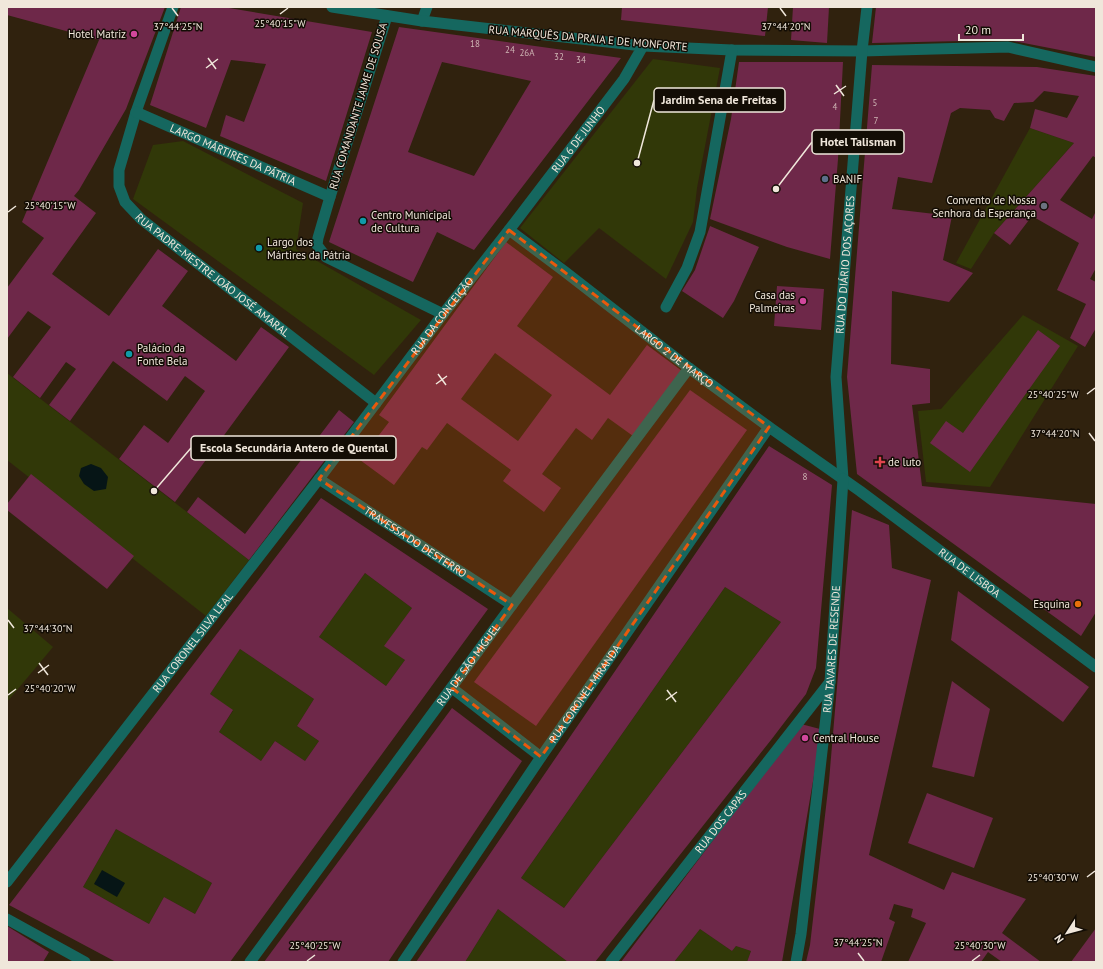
<svg xmlns="http://www.w3.org/2000/svg" width="1103" height="969" viewBox="0 0 1103 969" font-family="'PT Sans',sans-serif">
<rect width="100%" height="100%" fill="#30220e"/>
<g fill="#313808">
<polygon points="653,59 720,68 697,188 693,222 666,279 599,228 564,263 520,228"/>
<polygon points="1030,128 1074,143 994,233 971,269 956,263"/>
<polygon points="183,141 303,203 296,249 421,320 374,375 133,199 153,145"/>
<polygon points="1023,315 1078,346 990,487 926,482 918,411 941,409"/>
<polygon points="7,373 249,560 206,616 7,460"/>
<polygon points="365,573 412,608 385,646 405,660 386,686 319,637"/>
<polygon points="725,587 781,622 564,908 521,878"/>
<polygon points="7,608 53,647 7,702"/>
<polygon points="240,649 314,699 297,726 319,741 305,761 275,741 261,761 219,732 233,711 210,694"/>
<polygon points="116,829 212,883 195,914 164,897 149,924 83,887"/>
<polygon points="498,909 568,962 465,962"/>
<polygon points="700,929 732,951 736,946 751,951 747,962 674,962"/>
</g>
<g fill="#061516">
<polygon points="91,464 101,468 108,477 106,489 94,491 84,484 79,476 81,468"/>
<polygon points="102,870 125,883 117,897 94,884"/>
</g>
<g fill="#6e2849" fill-rule="evenodd">
<polygon points="7,7 165,7 126,109 79,190 74,196 96,213 52,274 109,316 158,249 188,271 162,306 236,361 261,327 289,347 175,502 119,459 144,425 168,443 205,391 185,376 167,401 113,361 70,421 49,405 76,369 66,362 40,398 13,377 51,327 28,311 7,339 7,288 44,238 22,222 99,40 7,15"/>
<polygon points="181,7 223,7 372,32 326,181 220,136 226,115 244,122 266,64 231,60 206,128 150,105"/>
<polygon points="622,7 768,7 765,36 621,20"/>
<polygon points="793,7 829,7 827,43 791,40"/>
<polygon points="876,7 1096,7 1096,57 1008,40 872,43"/>
<path d="M399 27 621 58 474 250 437 232 413 282 329 242ZM442 62 531 81 474 176 408 152Z"/>
<polygon points="739,62 843,62 838,159 830,259 787,247 710,219 731,119"/>
<polygon points="872,65 1037,67 1096,76 1096,158 1093,156 1060,200 1092,219 1096,211 1096,268 1090,279 1096,282 1096,328 1085,347 1070,338 1086,304 1057,290 1079,243 1032,216 1010,245 994,233 1074,143 1030,128 1035,109 1067,118 1079,96 1044,91 1033,102 1014,103 1004,121 995,118 990,110 960,108 951,113 932,183 898,177 892,209 952,216 943,260 973,273 949,302 892,291 891,364 930,369 930,403 912,405 922,486 1096,504 1096,612 1081,636 857,474 847,377"/>
<polygon points="710,226 759,247 734,301 723,318 682,291 695,270"/>
<path d="M506 242 553 277 517 326 610 395 647 345 682 371 633 436 608 418 592 440 576 428 542 474 561 488 544 512 503 481 511 470 447 423 427 450 422 447 394 485 360 460 389 422 379 415ZM495 353 552 395 518 441 461 399Z"/>
<polygon points="777,286 824,289 821,330 774,326"/>
<polygon points="1038,330 1060,346 970,472 930,443 946,421 963,433"/>
<polygon points="690,390 747,430 536,726 474,682"/>
<polygon points="339,410 354,422 249,560 187,512 198,497 245,534"/>
<path d="M769 446 832 485 816 668 806 694 771 740 595 962H568L498 909 465 962H416ZM725 587 781 622 564 908 521 878Z"/>
<polygon points="31,474 134,556 107,589 7,510 7,504"/>
<path d="M321 498 488 609 230 962H116L9 905ZM365 573 412 608 384 646 405 660 386 686 319 637ZM240 649 314 699 297 726 319 741 305 761 275 741 261 761 219 732 233 710 210 694ZM116 829 212 883 195 914 164 897 149 924 83 887Z"/>
<polygon points="852,510 889,525 892,568 931,580 869,855 944,890 952,872 1026,899 1002,933 1041,962 1002,962 988,952 981,962 908,962 926,923 911,917 913,909 894,904 889,919 895,922 881,962 806,962 810,945 829,781"/>
<polygon points="958,591 1089,687 1063,722 951,640"/>
<polygon points="952,681 990,709 974,777 932,767"/>
<polygon points="452,708 522,761 388,962 264,962"/>
<polygon points="801,724 820,729 818,752 782,962 747,962 751,951 736,946 732,951 700,929 674,962 621,962"/>
<polygon points="927,793 993,818 974,868 908,843"/>
<polygon points="7,926 49,952 43,962 7,962"/>
<polygon points="1096,928 1096,962 1071,962"/>
</g>
<g fill="none" stroke-linecap="round" stroke-linejoin="round">
<g stroke="#15675f" stroke-width="11">
<polyline points="643,46 732,50 862,51 1008,47 1096,67"/>
<polyline points="666,307 687,268 700,232 732,50"/>
<path id="s1" d="M843 479 836 377 862 51 867 7"/>
</g>
<g stroke="#15675f" stroke-width="11">
<path id="s2" d="M173 7 136 112 119 170V186L125 202 141 219 376 403"/>
<polyline points="387,16 330,197 318,238 317,245 326,257 443,314"/>
<polyline points="422,21 427,7"/>
<path id="s3" d="M136 112 330 197"/>
<path id="s4" d="M509 230 564 271 689 368 769 427 860 491 1096 667"/>
<path id="s5" d="M319 479 512 605"/>
<polyline points="452,688 541,757"/>
<path id="s6" d="M7 882 319 479 443 314 509 230 624 79 643 46 422 21 332 7"/>
<polyline points="7,919 85,962"/>
<path id="s7" d="M250 962 512 605 689 368"/>
<path id="s8" d="M403 962 541 757 769 427"/>
<path id="s9" d="M611 962 830 682"/>
<path id="s10" d="M796 962 801 934 830 682 843 479"/>
</g>
</g>
<path fill="#e8590c" fill-opacity="0.2" stroke="#e8590c" stroke-width="3" stroke-dasharray="8 5" stroke-linejoin="round" d="M509 230 769 427 541 757 452 688 512 605 319 479Z"/>
<path fill="none" stroke="#f0e7db" stroke-width="1.5" d="M172 8 178 16M780 8 786 16M280 14 288 8M208 58 216 69M206 68 218 59M836 85 844 96M834 94 846 86M8 212 16 206M438 374 446 385M436 384 447 376M1087 394 1095 388M1089 433 1095 441M8 620 14 628M39 663 48 675M38 673 49 665M667 690 676 702M8 695 16 689M666 700 677 692M1087 877 1095 871M858 953 864 961M307 961 315 955M972 961 980 955"/>
<g fill="#d1479c" stroke="#130d05" stroke-width="1.5">
<circle cx="134" cy="34" r="4"/>
<circle cx="803" cy="301" r="4"/>
<circle cx="805" cy="738" r="4"/>
</g>
<circle fill="#5c6f8a" stroke="#130d05" stroke-width="1.5" cx="825" cy="179" r="4"/>
<circle fill="#6b7280" stroke="#130d05" stroke-width="1.5" cx="1044" cy="206" r="4"/>
<g fill="#0f9aa8" stroke="#130d05" stroke-width="1.5">
<circle cx="363" cy="221" r="4"/>
<circle cx="259" cy="248" r="4"/>
<circle cx="129" cy="354" r="4"/>
</g>
<path fill="#e0444e" stroke="#130d05" stroke-width="1.5" d="M878 456h4v4h4v4h-4v4h-4v-4h-4v-4h4z"/>
<circle fill="#e8710a" stroke="#130d05" stroke-width="1.5" cx="1078" cy="604" r="4"/>
<g text-anchor="middle" stroke-width="3" stroke-linejoin="round" paint-order="stroke">
<g font-size="9" fill="#d0b7b6">
<text x="475" y="47">18</text>
<text x="510" y="53">24</text>
<text x="527" y="56">26A</text>
<text x="559" y="60">32</text>
<text x="581" y="63">34</text>
<text x="875" y="106">5</text>
<text x="835" y="110">4</text>
<text x="876" y="124">7</text>
<text x="805" y="480">8</text>
</g>
<g font-size="11" fill="#f0e7db" stroke="#130d05" text-anchor="start">
<text x="126" y="38" text-anchor="end">Hotel Matriz</text>
<text x="833" y="183">BANIF</text>
<text x="1036" y="204" text-anchor="end">Convento de Nossa<tspan x="1036" dy="13">Senhora da Esperança</tspan></text>
<text x="371" y="219">Centro Municipal<tspan x="371" dy="13">de Cultura</tspan></text>
<text x="267" y="246">Largo dos<tspan x="267" dy="13">Mártires da Pátria</tspan></text>
<text x="795" y="299" text-anchor="end">Casa das<tspan x="795" dy="13">Palmeiras</tspan></text>
<text x="137" y="352">Palácio da<tspan x="137" dy="13">Fonte Bela</tspan></text>
<text x="888" y="466">de luto</text>
<text x="1070" y="608" text-anchor="end">Esquina</text>
<text x="813" y="742">Central House</text>
</g>
<g font-size="11" fill="#f0e7db" stroke="#130d05">
<text transform="translate(588 38) rotate(5)" y="4">RUA MARQUÊS DA PRAIA E DE MONFORTE</text>
<text transform="translate(358 106) rotate(-73)" y="4">RUA COMANDANTE JAIME DE SOUSA</text>
<text dy="4" stroke="none"><textPath href="#s6" startOffset="937">RUA 6 DE JUNHO</textPath></text>
<text dy="4" stroke="none"><textPath href="#s3" startOffset="106">LARGO MÁRTIRES DA PÁTRIA</textPath></text>
<text dy="4" stroke="none"><textPath href="#s1" startOffset="215">RUA DO DIÁRIO DOS AÇORES</textPath></text>
<text dy="4" stroke="none"><textPath href="#s2" startOffset="319">RUA PADRE-MESTRE JOÃO JOSÉ AMARAL</textPath></text>
<text dy="4" stroke="none"><textPath href="#s6" startOffset="714">RUA DA CONCEIÇÃO</textPath></text>
<text dy="4" stroke="none"><textPath href="#s4" startOffset="208">LARGO 2 DE MARÇO</textPath></text>
<text dy="4" stroke="none"><textPath href="#s5" startOffset="115">TRAVESSA DO DESTERRO</textPath></text>
<text dy="4" stroke="none"><textPath href="#s4" startOffset="574">RUA DE LISBOA</textPath></text>
<text dy="4" stroke="none"><textPath href="#s6" startOffset="303">RUA CORONEL SILVA LEAL</textPath></text>
<text dy="4" stroke="none"><textPath href="#s10" startOffset="315">RUA TAVARES DE RESENDE</textPath></text>
<text dy="4" stroke="none"><textPath href="#s7" startOffset="369">RUA DE SÃO MIGUEL</textPath></text>
<text dy="4" stroke="none"><textPath href="#s8" startOffset="324">RUA CORONEL MIRANDA</textPath></text>
<text dy="4" stroke="none"><textPath href="#s9" startOffset="178">RUA DOS CAPAS</textPath></text>
</g>
</g>
<g font-size="10" text-anchor="middle" fill="#f0e7db" stroke="#130d05" stroke-width="3" stroke-linejoin="round" paint-order="stroke">
<text x="280" y="27">25°40'15"W</text>
<text x="178" y="30">37°44'25"N</text>
<text x="786" y="30">37°44'20"N</text>
<text x="50" y="209">25°40'15"W</text>
<text x="1053" y="398">25°40'25"W</text>
<text x="1055" y="437">37°44'20"N</text>
<text x="48" y="632">37°44'30"N</text>
<text x="50" y="692">25°40'20"W</text>
<text x="1053" y="881">25°40'30"W</text>
<text x="858" y="946">37°44'25"N</text>
<text x="315" y="949">25°40'25"W</text>
<text x="980" y="949">25°40'30"W</text>
</g>
<path fill="none" stroke="#f0e7db" stroke-width="1.5" d="M637 163L654 100M776 189L812 142M154 491L191 448"/>
<g fill="#f0e7db" stroke="#130d05" stroke-width="1.5">
<circle cx="637" cy="163" r="4"/>
<circle cx="776" cy="189" r="4"/>
<circle cx="154" cy="491" r="4"/>
</g>
<g fill="#130d05" stroke="#f0e7db" stroke-width="1.5">
<rect x="654" y="88" width="131" height="24" rx="4"/>
<rect x="812" y="130" width="92" height="24" rx="4"/>
<rect x="191" y="436" width="205" height="24" rx="4"/>
</g>
<g font-size="12" text-anchor="middle" font-weight="bold" fill="#f0e7db">
<text x="719" y="104">Jardim Sena de Freitas</text>
<text x="858" y="146">Hotel Talisman</text>
<text x="294" y="452">Escola Secundária Antero de Quental</text>
</g>
<rect width="1103" height="969" fill="none" stroke="#f0e7db" stroke-width="16"/>
<g transform="translate(1067 933) rotate(234)" stroke="#130d05" stroke-width="3" paint-order="stroke">
<path d="M0-3L7 15L0 10L-7 15Z" fill="#f0e7db"/>
<text y="-6" font-size="11" font-weight="bold" text-anchor="middle" fill="#f0e7db">N</text>
</g>
<path d="M959 34v6h64v-6" fill="none" stroke="#f0e7db" stroke-width="2"/>
<text x="965" y="34" font-size="12" fill="#f0e7db" stroke="#130d05" stroke-width="3" paint-order="stroke">20 m</text>
</svg>
